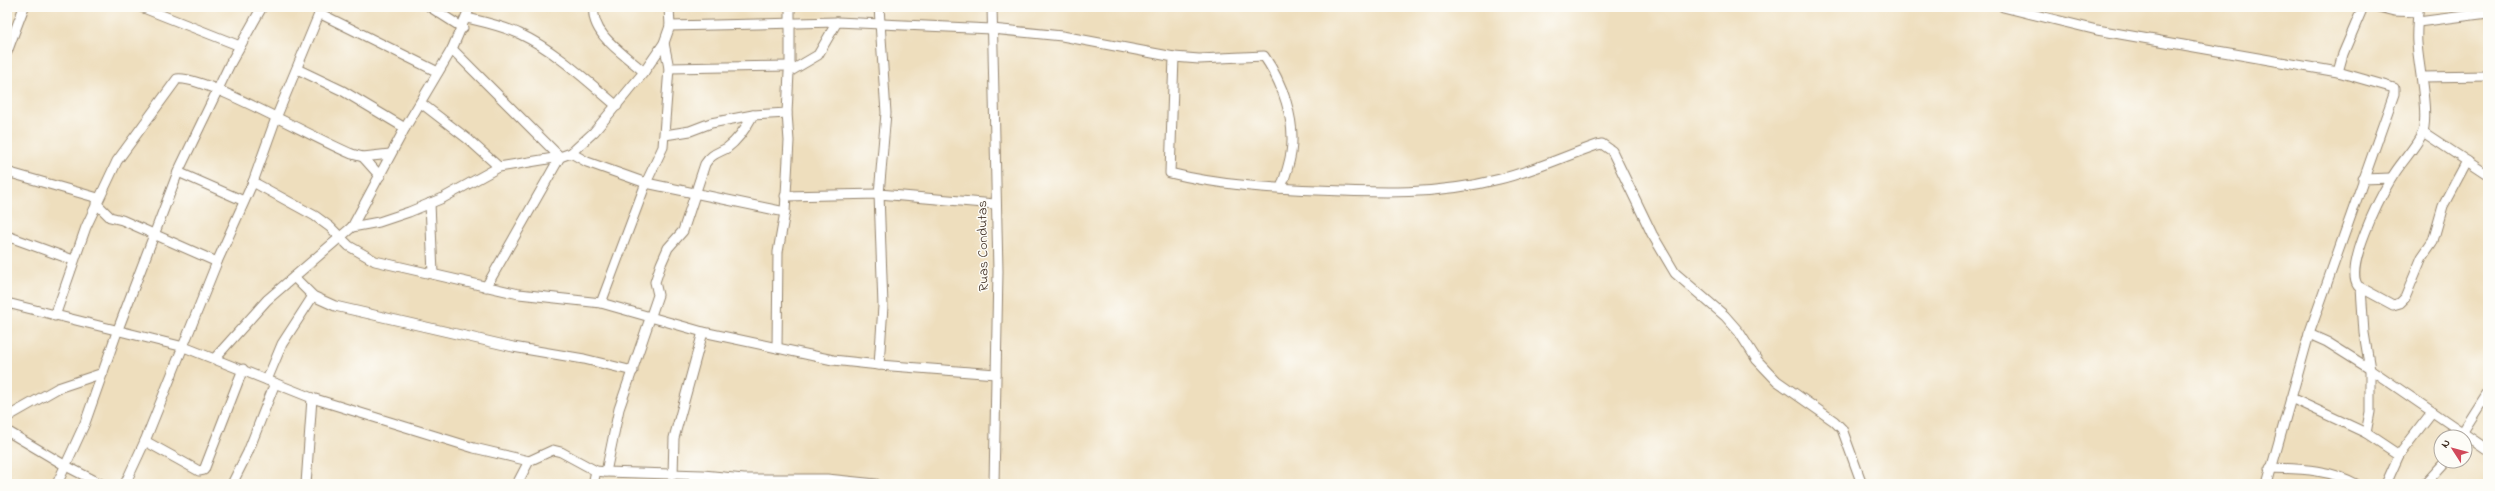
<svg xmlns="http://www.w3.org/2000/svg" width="2495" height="491" viewBox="0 0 2495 491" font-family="'Indie Flower',sans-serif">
<rect width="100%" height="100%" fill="#fdfcf7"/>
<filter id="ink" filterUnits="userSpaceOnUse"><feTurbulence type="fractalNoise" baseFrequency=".025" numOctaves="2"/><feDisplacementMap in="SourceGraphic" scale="8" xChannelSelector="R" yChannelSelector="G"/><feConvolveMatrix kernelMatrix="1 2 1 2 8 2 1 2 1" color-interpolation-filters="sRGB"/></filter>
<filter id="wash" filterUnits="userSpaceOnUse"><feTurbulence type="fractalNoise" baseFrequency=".012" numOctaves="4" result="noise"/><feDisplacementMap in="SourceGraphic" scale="16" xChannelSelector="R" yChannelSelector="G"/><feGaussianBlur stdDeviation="0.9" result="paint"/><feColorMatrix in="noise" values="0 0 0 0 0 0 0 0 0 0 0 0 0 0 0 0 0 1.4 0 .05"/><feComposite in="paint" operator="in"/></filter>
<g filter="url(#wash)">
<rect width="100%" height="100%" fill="#eedebd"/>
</g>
<g filter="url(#ink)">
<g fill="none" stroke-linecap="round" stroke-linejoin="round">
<defs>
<g id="minor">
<polyline points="141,7 240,46"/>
<polyline points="430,7 463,28"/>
<path d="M594 7C590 35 626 55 644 72"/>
<polyline points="669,7 670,26"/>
<polyline points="879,7 886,113 879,194 883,306 879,365 996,374"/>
<polyline points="992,7 998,271 994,484"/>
<polyline points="2003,7 2097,30 2338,72 2394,88 2394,94 2309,334 2267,484"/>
<polyline points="2378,7 2394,11 2418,12"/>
<path d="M2418 7C2418 19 2416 31 2417 43 2418 63 2430 118 2422 134 2414 150 2400 163 2391 179 2380 197 2344 268 2358 286L2393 305 2400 303 2405 298 2422 257 2433 241 2443 206 2467 161"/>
<polyline points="319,13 438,72"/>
<path d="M467 18C484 22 503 26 520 34 556 51 586 80 617 106"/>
<polyline points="2418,22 2488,13"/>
<polyline points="452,49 560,157 486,287"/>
<polyline points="7,52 24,7"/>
<path d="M1174 57 1199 59 1264 56C1282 82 1296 120 1291 153 1289 165 1285 177 1281 188"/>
<polyline points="669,68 790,66"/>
<polyline points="297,69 343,91 405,128"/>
<polyline points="790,71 790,7"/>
<polyline points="2338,72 2343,54 2363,7"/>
<polyline points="2422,77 2488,76"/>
<polyline points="421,103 469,140 499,167"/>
<polyline points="2423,132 2488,175"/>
<polyline points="665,135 690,131 711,123 753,115"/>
<polyline points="571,153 587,162 646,183 785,212"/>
<polyline points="363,157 380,176"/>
<polyline points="7,172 98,198"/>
<polyline points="178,172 244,201"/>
<polyline points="2363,179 2391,178"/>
<polyline points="253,182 315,216 330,227 349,246 375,261 519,294 601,303 703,332 833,360 879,365"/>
<polyline points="785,196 879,194 995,204"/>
<polyline points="96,203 110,217 122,220 217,262"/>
<polyline points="430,203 433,274"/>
<polyline points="352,227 405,128 452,49 470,7"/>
<polyline points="7,236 73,260"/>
<polyline points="294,277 313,296 335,306 513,347 584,359 633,371"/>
<polyline points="2361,288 2364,333 2370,369 2370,412 2366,433"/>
<polyline points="7,303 184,347 312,398 474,448 529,461 553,450 561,452 596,471 606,472 703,475 744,479 827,479 876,484"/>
<polyline points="601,303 646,183 663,147 669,68 664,43"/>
<path d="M55 316 86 227 117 161 177 79C204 75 318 141 352 154L363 157 390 154"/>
<polyline points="2309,334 2327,342 2370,369 2488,450"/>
<polyline points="777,348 778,252 785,212 789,141 787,113"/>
<path d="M215 358 267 300 352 227 379 222 409 212 443 198 499 167 560 157 571 153 594 132 644 72 664 43 670 26 837 22 992 29 1062 36 1174 57 1170 173C1218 185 1267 188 1317 190 1379 193 1438 195 1500 179 1533 171 1565 156 1597 145L1602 144 1612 151 1652 234 1675 273 1725 316 1739 332 1757 360 1777 381 1834 421 1842 429 1862 484"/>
<polyline points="267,380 282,344 313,296"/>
<polyline points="2291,398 2366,433 2399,455"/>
<polyline points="7,417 58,388 103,373"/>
<polyline points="7,431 66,466 101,484"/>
<polyline points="2462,433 2488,392"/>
<polyline points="145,441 199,471 204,470 243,369"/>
<path d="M2270 468C2301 469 2329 469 2356 484"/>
<path d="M606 472 619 409 658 295 655 282 661 264 668 248 683 231 705 164C711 154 718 153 727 148 738 140 747 126 753 115L787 113 789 72 818 55 837 22"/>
<polyline points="673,475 674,438 703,332"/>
<polyline points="57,484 85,423 117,332 178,172 230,64 262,7"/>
<polyline points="125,484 145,441 217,262 253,182 276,118 322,7"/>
<polyline points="232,484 248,452 275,383"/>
<polyline points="306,484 312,398"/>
<polyline points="517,484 529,461"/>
<polyline points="593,484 596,471"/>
<polyline points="2386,484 2399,455 2432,412"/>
<polyline points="2425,484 2446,461"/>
</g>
</defs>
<use href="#minor" stroke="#94846e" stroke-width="11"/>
<use href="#minor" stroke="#fff" stroke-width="9"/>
</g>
</g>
<g text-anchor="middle" stroke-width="3" stroke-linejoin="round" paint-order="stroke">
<g font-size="14" fill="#3b2a1e" stroke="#fdfcf7">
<text transform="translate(982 246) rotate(-91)" y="5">Ruas Condutas</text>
</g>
</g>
<rect width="2495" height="491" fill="none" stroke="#fdfcf7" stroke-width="24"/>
<g transform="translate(2453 449) rotate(306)"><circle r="19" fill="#fdfcf7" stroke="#afa8a0"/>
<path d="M0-3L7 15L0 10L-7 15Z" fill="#d1495b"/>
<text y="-6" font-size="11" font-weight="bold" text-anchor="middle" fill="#3b2a1e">N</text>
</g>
</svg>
